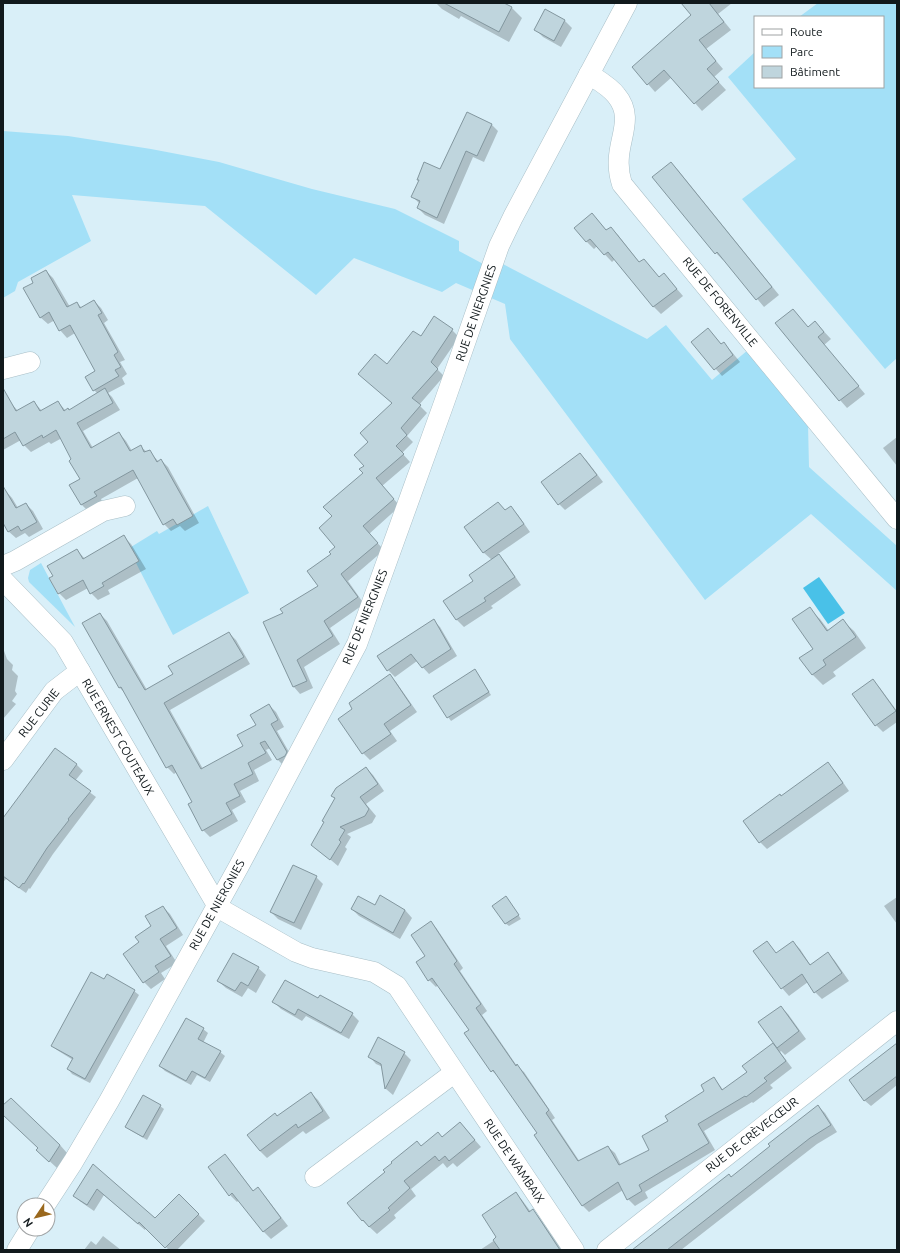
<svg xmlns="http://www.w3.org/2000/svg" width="900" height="1253" viewBox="0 0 900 1253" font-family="Ubuntu,sans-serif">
<rect width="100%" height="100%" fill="#d9eff8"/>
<g fill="#a3e0f7">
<polygon points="818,3 897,3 897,358 885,369 742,199 796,159 728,77 755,52 755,87 883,87 883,17 799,17"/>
<polygon points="3,131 68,136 151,149 219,162 312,189 395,209 459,241 459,251 500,273 501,263 647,339 666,325 712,380 748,350 808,424 809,467 897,546 897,591 811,514 705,600 510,339 505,304 456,283 442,292 354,258 316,295 205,206 72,195 91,241 18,282 15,291 3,298"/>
<polygon points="208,506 249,593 173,635 136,563 139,561 131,547 157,531 159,534"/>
<polygon points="41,563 75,627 29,582 28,578 30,570"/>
</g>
<polygon fill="#49c1e8" points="819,577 845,613 828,624 803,588"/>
<g fill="#0003">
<polygon points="436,3 502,3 512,8 522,18 509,42 461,16 459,19 442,9"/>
<polygon points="683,3 732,3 718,14 731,30 706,49 723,69 714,77 726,90 702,111 672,77 655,92 648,84 693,15"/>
<polygon points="545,11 565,21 572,28 561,47 543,37 536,30"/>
<polygon points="491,124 498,131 484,162 473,157 444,224 425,215 418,208 420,204 413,197 419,181 418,179 441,170"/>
<polygon points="671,163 678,170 779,295 764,307 724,259 723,260 716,253"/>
<polygon points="592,214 607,231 610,228 618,235 640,263 660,278 664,274 683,296 661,314 654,307 615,259 612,262 597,246 594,249 587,242"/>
<polygon points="46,271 53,278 70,307 77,303 82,308 94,301 101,308 108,320 104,323 125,360 120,362 127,374 122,378 125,384 108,393 112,397 120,410 83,431 93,448 119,433 126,441 132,451 140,446 147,452 149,451 159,462 161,460 168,467 199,523 185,531 180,526 171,531 164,524 138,478 101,499 103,504 89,512 82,505 70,486 81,480 73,460 62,438 51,444 49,442 31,452 24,445 21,440 3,450 3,406 10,402 18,411 34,402 42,411 58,402 66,411 69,411 98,394 94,390 97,371 75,333 67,338 60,330 55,320 48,324 40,317 34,283"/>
<polygon points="815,322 831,339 824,345 865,394 847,408 840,400 777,323 808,328"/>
<polygon points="708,329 722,345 724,344 731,351 740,362 722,376 692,342"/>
<polygon points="452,330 459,337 437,369 444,376 419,405 427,413 407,436 413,442 402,453 410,462 382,486 400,506 369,534 384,550 348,581 364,604 330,628 340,644 304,667 313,688 300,694 294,687 284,614 319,586 332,554 336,547 333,516 364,473 369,442 393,404 366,380 387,365 421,338"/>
<polygon points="897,437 897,466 883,448"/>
<polygon points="580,454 587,461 603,482 565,510 559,504"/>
<polygon points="5,490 12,498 18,508 26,504 33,511 43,529 29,537 25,533 16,538 8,531 3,522 3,491"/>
<polygon points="498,503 506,511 510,507 518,515 530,532 498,554 506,563 521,585 491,606 493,608 464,627 457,620 444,601 474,581 492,560 483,552"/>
<polygon points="124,537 131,544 146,569 108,590 110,594 98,600 91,593 88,588 66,600 59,593 54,576 77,550 85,559"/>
<polygon points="809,609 820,619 829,631 843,621 854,631 866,648 833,672 836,676 823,685 812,674 815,649"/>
<polygon points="100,614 107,621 147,690 174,675 229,633 236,640 250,664 170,710 203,769 244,746 269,705 276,712 284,727 277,731 293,759 284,766 278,760 270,748 266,750 272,760 254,770 259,781 240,791 246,802 232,810 238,821 210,837 203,830 193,803 177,772 174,774 167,767 126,694 119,687"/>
<polygon points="433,620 440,627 457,656 429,674 417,661 395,677 388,670"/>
<polygon points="3,648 7,659 13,665 12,670 18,676 15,691 17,694 12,701 16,704 3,719"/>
<polygon points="478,674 491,695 451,721 434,697"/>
<polygon points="389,675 396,682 417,712 390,731 397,741 370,760 363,753 354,709"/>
<polygon points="873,681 880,688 897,711 897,722 883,732 876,725"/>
<polygon points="55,749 77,765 83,771 75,781 96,797 74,826 53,854 30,889 29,888 26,893 6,879 3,882 3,820"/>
<polygon points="827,764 835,771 849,791 767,849 760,842 781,797"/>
<polygon points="366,768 373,775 384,791 366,804 376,816 372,823 347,834 351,837 345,847 347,849 338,866 313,845 325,823 323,821 336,799 332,796"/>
<polygon points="316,877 323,884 301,930 278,919 271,912"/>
<polygon points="381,897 405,910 412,918 400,939 359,916 352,909 375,906"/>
<polygon points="897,897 897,924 884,906"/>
<polygon points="509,901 521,919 509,926 505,923"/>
<polygon points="163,907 170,914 183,935 166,946 177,963 161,973 165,979 151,989 144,982 140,943 153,926"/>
<polygon points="431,922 437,929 463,968 460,971 487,1011 482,1015 517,1066 524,1072 555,1118 552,1120 580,1162 608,1147 615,1153 621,1165 651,1150 669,1121 706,1091 714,1078 724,1091 777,1047 781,1007 788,1014 806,1039 785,1055 781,1051 780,1052 792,1068 770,1085 773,1088 753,1103 752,1102 704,1131 715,1150 645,1192 648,1198 635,1206 628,1199 623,1190 589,1212 582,1205 538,1133 499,1077 492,1071 470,1030 438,985 436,987 429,980 426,956"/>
<polygon points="793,942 800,949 811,966 828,953 835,961 849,981 822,999 815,992 808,982 789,996 782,988 755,951 767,943 777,954"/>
<polygon points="258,968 266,975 256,993 248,988 242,997 226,988 218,981"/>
<polygon points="105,980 134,991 139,995 90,1083 72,1074 68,1069 73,1060 57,1050 52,1046"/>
<polygon points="318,1000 352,1014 359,1021 349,1039 306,1016 302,1021 281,1009 274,1002"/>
<polygon points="203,1029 208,1033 203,1043 220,1052 225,1056 210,1082 197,1075 191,1085 165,1071 160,1066"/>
<polygon points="897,1044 897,1085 871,1106 864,1100"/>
<polygon points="404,1053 411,1060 393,1095 386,1089 383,1067 376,1064 369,1056"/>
<polygon points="311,1093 318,1100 330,1118 306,1134 303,1131 267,1158 260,1151 277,1117"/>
<polygon points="160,1106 164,1109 147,1140 130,1130 126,1127"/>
<polygon points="818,1106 825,1113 837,1132 817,1144 681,1250 634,1250 732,1178"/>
<polygon points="3,1107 60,1145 67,1153 57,1168 45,1157 39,1148 3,1114"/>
<polygon points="460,1123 481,1147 457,1167 453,1163 447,1168 443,1163 411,1189 416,1196 394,1215 396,1218 377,1234 362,1220 422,1147 443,1138"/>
<polygon points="225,1155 232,1163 254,1192 258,1189 265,1196 288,1226 271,1239 264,1232 239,1200 237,1202 230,1195 209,1167"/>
<polygon points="93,1166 155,1219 179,1195 205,1221 177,1250 169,1250 146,1228 145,1230 104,1195 94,1211 81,1202 74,1196"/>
<polygon points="516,1194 522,1200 531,1212 533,1211 539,1217 562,1250 480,1250 498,1238"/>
<polygon points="103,1236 121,1250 84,1250 91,1241 96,1245"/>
</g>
<g fill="#bfd5dd" stroke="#83979f">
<polygon points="444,3 504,3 512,7 499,32"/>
<polygon points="681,3 709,3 724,22 699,40 716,61 707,69 719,82 694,104 664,70 647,85 632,67 691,15"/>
<polygon points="545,9 565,20 554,41 534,30"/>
<polygon points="467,112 492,124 477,156 466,151 437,218 417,208 420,201 411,197 419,180 417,180 424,162 440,169"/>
<polygon points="671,162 772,287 756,300 717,252 715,254 652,177"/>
<polygon points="592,213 606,230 611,227 639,262 644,259 659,277 664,273 677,289 653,307 608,252 604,255 590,239 586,242 574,228"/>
<polygon points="46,270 67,307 77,302 80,308 94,300 102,313 98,315 118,352 114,355 121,367 115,370 119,376 93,391 85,377 95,371 70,325 59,331 49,312 40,318 23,288 33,283 31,278"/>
<polygon points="793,309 808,327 815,321 824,332 818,337 859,386 839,401 775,323"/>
<polygon points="434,316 453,329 431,362 438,369 412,398 421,405 401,428 407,435 396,446 404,454 376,478 394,499 363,526 378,543 341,574 358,597 324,621 333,636 297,660 307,681 293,687 263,622 283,613 280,609 318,586 307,571 331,554 329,552 335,547 319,528 332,516 323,507 363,473 359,469 364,466 354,455 368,442 360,433 392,403 358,374 375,354 387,364 413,331 421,336"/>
<polygon points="708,328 721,344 724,342 733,355 714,370 691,342"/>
<polygon points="3,388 16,411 34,401 40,411 58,401 64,411 68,408 69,410 105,388 113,403 77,423 91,448 119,432 130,451 141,445 144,452 150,450 157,462 161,459 193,516 177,525 173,519 163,525 133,470 94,492 97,496 81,505 69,485 80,479 69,461 71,459 56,430 43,438 42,435 23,446 15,432 3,439"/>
<polygon points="580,453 597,475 558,505 541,482"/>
<polygon points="3,486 16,508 26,503 37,522 21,531 18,526 8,532 3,523"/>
<polygon points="498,502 505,510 511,506 524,524 483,553 464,527"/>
<polygon points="124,535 139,561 102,583 104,586 90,594 83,580 58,594 49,578 53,576 47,566 77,549 83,559"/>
<polygon points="499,554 515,577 484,598 486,601 456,620 443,601 473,581 469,575"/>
<polygon points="810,607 827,631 843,619 856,637 823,660 826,665 812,675 799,658 813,649 792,619"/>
<polygon points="100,613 145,690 173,674 168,666 229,632 244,657 164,703 201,769 243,746 237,735 256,725 250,715 269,704 278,720 271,724 287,752 285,756 277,760 265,741 260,743 266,753 248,763 253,774 234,784 240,796 226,803 232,814 202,831 188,804 192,802 172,765 166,768 121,687 119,688 82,623"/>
<polygon points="434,619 451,649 422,668 411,654 387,671 377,656"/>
<polygon points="475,669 489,692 447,718 433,696"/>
<polygon points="390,674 411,705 384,724 391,734 362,754 338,719 352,709 349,703"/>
<polygon points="873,679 896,711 875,726 852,694"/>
<polygon points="55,748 77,764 69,775 91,791 68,819 69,820 47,848 24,884 23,883 19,888 3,876 3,818"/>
<polygon points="828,762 843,783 759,843 743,821 780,794 781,796"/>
<polygon points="366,767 378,784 360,797 369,809 365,816 340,827 345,830 339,840 341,842 330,860 311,845 324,822 322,821 335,798 331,796 336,788"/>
<polygon points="293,865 317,876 294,923 270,912"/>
<polygon points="380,895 405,910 393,933 351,909 358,896 375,905"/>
<polygon points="506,896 519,915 505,924 492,906"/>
<polygon points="163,906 177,928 160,939 171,956 155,966 159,972 143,983 123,954 139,942 135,937 151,926 145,916"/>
<polygon points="431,921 457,961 454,964 481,1004 476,1008 516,1066 517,1064 549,1110 546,1113 578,1161 608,1146 619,1165 649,1150 642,1136 668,1121 665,1116 704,1091 701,1085 714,1077 722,1090 747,1072 742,1066 773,1043 786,1061 764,1078 767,1081 746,1097 745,1096 698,1124 709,1143 639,1185 642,1191 627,1200 618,1182 582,1206 534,1135 537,1133 493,1070 491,1072 464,1033 469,1030 432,978 428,981 416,962 425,956 411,935"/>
<polygon points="767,941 776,953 793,941 810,965 828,952 842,973 814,993 802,974 781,989 753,951"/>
<polygon points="233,953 259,967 248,986 241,982 235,991 217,981"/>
<polygon points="91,972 104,979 107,974 135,990 85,1079 67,1069 73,1058 51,1046"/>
<polygon points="285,980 318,998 320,995 353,1013 341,1033 298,1009 295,1015 272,1002"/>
<polygon points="781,1006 799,1031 777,1048 758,1022"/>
<polygon points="186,1018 204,1028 198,1039 221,1051 205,1078 192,1071 186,1081 159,1066"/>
<polygon points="378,1037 405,1052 385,1089 381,1064 368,1057"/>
<polygon points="897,1043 897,1076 864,1101 849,1080"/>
<polygon points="311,1092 323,1111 298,1128 296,1124 260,1151 247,1135 275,1113 277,1116"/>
<polygon points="143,1095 161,1105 143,1137 125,1127"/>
<polygon points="11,1098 60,1145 49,1162 36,1150 38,1148 3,1115 3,1105"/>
<polygon points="818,1105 831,1125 810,1138 667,1250 632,1250 729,1174 731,1177 770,1146 768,1144"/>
<polygon points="460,1122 475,1140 449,1161 445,1156 439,1161 435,1156 404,1181 410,1188 388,1208 390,1210 369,1227 363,1220 362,1221 347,1203 385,1172 383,1170 392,1163 391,1162 417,1141 421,1146 438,1132 442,1137"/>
<polygon points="225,1154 253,1191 258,1187 281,1218 263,1232 232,1193 229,1196 208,1167"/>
<polygon points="93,1164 155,1218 179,1194 199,1214 165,1248 139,1222 138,1224 97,1189 87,1205 73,1196"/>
<polygon points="516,1192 529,1212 533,1209 560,1250 500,1250 493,1240 496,1237 482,1215"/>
</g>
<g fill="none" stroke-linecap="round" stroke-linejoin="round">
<defs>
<g id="minor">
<path d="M589 74C598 80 610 87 616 95 633 115 621 134 619 156 618 166 619 175 622 184L897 519"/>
<polyline points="3,369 30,362"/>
<polyline points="3,566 15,561 103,511 125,506"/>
<polyline points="3,580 63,642 217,905 224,911 296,952 312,958 374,972 397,986 574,1250"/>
<polyline points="3,760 54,691 80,671"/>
<polyline points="315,1177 454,1073"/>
<polyline points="45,1205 73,1162 109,1101 239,866 357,644 444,403 499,246 513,217 627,3"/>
<polyline points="17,1250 30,1229"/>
<polyline points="607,1250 897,1021"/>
</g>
</defs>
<use href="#minor" stroke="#a9bfc7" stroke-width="21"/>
<use href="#minor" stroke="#fff" stroke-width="20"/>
</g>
<g text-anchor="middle" stroke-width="4" stroke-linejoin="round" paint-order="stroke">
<g font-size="12" fill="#11191c" stroke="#fff">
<text transform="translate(720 302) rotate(51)" y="4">RUE DE FORENVILLE</text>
<text transform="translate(476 313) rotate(-71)" y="4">RUE DE NIERGNIES</text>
<text transform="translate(365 617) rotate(-68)" y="4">RUE DE NIERGNIES</text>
<text transform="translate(39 713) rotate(-52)" y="4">RUE CURIE</text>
<text transform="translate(118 737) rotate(60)" y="4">RUE ERNEST COUTEAUX</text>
<text transform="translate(217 905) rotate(-61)" y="4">RUE DE NIERGNIES</text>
<text transform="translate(752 1135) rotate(-38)" y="4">RUE DE CRÈVECŒUR</text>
<text transform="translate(514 1161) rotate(56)" y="4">RUE DE WAMBAIX</text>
</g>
</g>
<rect width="900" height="1253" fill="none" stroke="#11191c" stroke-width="8"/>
<rect x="754" y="16" width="130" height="72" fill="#ffffff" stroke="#a0a3a4"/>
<rect x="762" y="29" width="20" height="6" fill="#ffffff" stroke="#a0a3a4"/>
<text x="790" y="36" font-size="12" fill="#11191c">Route</text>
<rect x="762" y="46" width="20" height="12" fill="#a3e0f7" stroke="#a0a3a4"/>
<text x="790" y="56" font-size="12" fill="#11191c">Parc</text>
<rect x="762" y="66" width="20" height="12" fill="#bfd5dd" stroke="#a0a3a4"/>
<text x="790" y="76" font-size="12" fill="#11191c">Bâtiment</text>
<g transform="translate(36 1217) rotate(235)"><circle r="19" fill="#ffffff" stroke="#a0a3a4"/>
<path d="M0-3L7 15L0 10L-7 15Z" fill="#9a681d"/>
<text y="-6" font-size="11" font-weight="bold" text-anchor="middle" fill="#11191c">N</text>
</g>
</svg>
